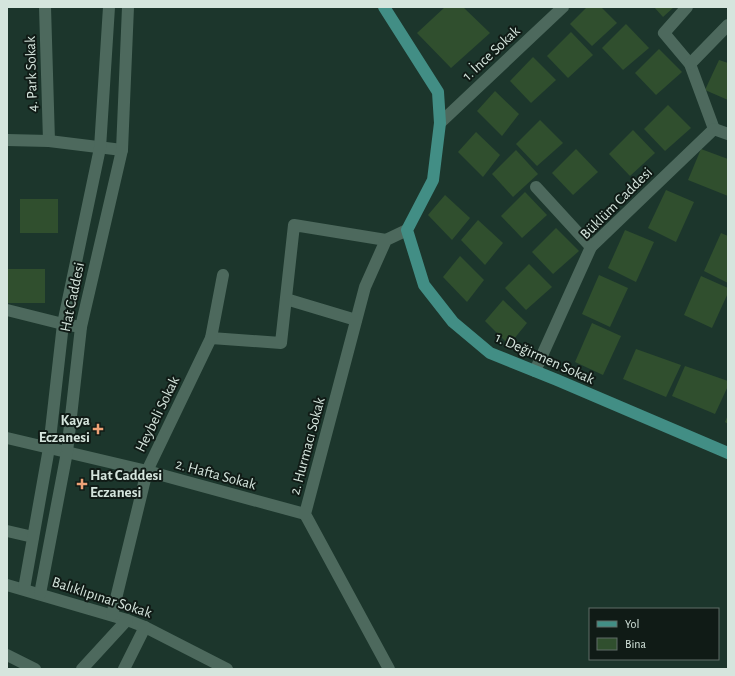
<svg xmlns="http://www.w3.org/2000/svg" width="735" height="676" viewBox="0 0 735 676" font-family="'Alegreya Sans',sans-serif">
<rect width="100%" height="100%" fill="#1c362c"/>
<g fill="#304f2e">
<polygon points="445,7 463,7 490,33 451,68 417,33"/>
<polygon points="587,7 601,7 617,23 592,46 570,24"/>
<polygon points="654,7 674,7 663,17"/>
<polygon points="626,24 649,48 623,70 602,48"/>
<polygon points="571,32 593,55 568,78 547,56"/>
<polygon points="659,49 682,72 656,95 635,73"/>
<polygon points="533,57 556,80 531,103 510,81"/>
<polygon points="719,60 728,63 728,100 705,90"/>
<polygon points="495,91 519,114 502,136 477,111"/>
<polygon points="668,105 691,128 665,151 644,129"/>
<polygon points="540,120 563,143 537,166 516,144"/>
<polygon points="633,130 655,153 630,176 609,154"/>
<polygon points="476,132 500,155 483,177 458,152"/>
<polygon points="576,149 598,172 573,195 552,173"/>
<polygon points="701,149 728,159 728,196 688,180"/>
<polygon points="516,150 538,174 513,197 492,174"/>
<polygon points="666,190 694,202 676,242 648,228"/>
<polygon points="525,192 547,215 522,238 501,216"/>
<polygon points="445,195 470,218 452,240 428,215"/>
<rect x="20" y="199" width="38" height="34"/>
<polygon points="478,220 503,243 485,265 461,240"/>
<polygon points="556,228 579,251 553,274 532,252"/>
<polygon points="625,230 654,242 636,282 608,268"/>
<polygon points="721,233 728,236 728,283 704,271"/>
<polygon points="460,256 484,280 467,302 443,277"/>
<polygon points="529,264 552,287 526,310 505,288"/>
<rect x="7" y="269" width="38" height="34"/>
<polygon points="599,275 628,288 610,327 582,314"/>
<polygon points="701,276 728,288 728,293 712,328 684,315"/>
<polygon points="503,300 527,323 509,345 485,321"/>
<polygon points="592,323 621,336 603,375 575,362"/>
<polygon points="636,349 681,365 666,397 623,379"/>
<polygon points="685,366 728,381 728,386 715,414 672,396"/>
<polygon points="728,415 728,424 725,422"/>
</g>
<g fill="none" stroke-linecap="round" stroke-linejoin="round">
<g stroke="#4d695d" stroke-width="12">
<polyline points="45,7 49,141"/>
<polyline points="687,7 664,33 690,64 714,129"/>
<polyline points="690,64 728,25"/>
<polyline points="440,123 563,7"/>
<polyline points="7,140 49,141 122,150"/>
<polyline points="536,187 591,247"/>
<polyline points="286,299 356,320"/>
<polyline points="7,310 63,324 81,327"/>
<polyline points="211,338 281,343 294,225 386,240"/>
<polyline points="535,371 591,247 714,129 728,134"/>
<polyline points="7,438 147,471 305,514"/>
<polyline points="7,531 33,537"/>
<polyline points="7,585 127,620 145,627 227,669"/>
<polyline points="24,589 49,448 63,324 100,148 109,7"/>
<polyline points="40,594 67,452 81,327 122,150 128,7"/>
<polyline points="112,615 147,471 211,338 223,275"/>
<polyline points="7,655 35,669"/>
<polyline points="82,669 127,620"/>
<polyline points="124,669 145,627"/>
<polyline points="389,669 305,514 365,287 386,240 407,230"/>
</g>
<polyline stroke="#428e85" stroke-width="12" points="384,7 438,92 440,123 433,180 407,230 424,285 453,322 490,353 557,380 728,453"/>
</g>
<g fill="#efa377" stroke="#101b16" stroke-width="1.5">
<path d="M96 423h4v4h4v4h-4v4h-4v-4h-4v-4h4z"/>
<path d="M80 478h4v4h4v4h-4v4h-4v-4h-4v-4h4z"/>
</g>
<g text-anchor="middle" stroke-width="4" stroke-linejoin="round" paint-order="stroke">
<g font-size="15" fill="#d5e5dd" stroke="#101b16">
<text transform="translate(491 53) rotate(-43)" y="5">1. İnce Sokak</text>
<text transform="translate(31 74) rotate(-92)" y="5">4. Park Sokak</text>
<text transform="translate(616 203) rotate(-45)" y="5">Büklüm Caddesi</text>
<text transform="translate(72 297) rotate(-78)" y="5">Hat Caddesi</text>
<text transform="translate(545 358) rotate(24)" y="5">1. Değirmen Sokak</text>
<text transform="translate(157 414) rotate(-64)" y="5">Heybeli Sokak</text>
<text transform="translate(307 446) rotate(-75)" y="5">2. Hurmacı Sokak</text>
<text transform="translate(216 474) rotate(15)" y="5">2. Hafta Sokak</text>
<text transform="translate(102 597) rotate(18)" y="5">Balıklıpınar Sokak</text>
</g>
<g font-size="15" font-weight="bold" fill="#d5e5dd" stroke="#101b16" text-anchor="end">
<text x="90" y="425">Kaya<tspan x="90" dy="17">Eczanesi</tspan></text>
<text x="90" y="480" text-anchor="start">Hat Caddesi<tspan x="90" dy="17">Eczanesi</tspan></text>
</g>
</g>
<rect width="735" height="676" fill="none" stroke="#d5e5dd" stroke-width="16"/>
<rect x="589" y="608" width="130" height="52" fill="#101b16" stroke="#5f6c66"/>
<rect x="597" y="621" width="20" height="6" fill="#428e85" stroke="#5f6c66"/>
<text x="625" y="628" font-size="12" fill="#d5e5dd">Yol</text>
<rect x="597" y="638" width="20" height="12" fill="#304f2e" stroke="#5f6c66"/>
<text x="625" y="648" font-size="12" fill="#d5e5dd">Bina</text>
</svg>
